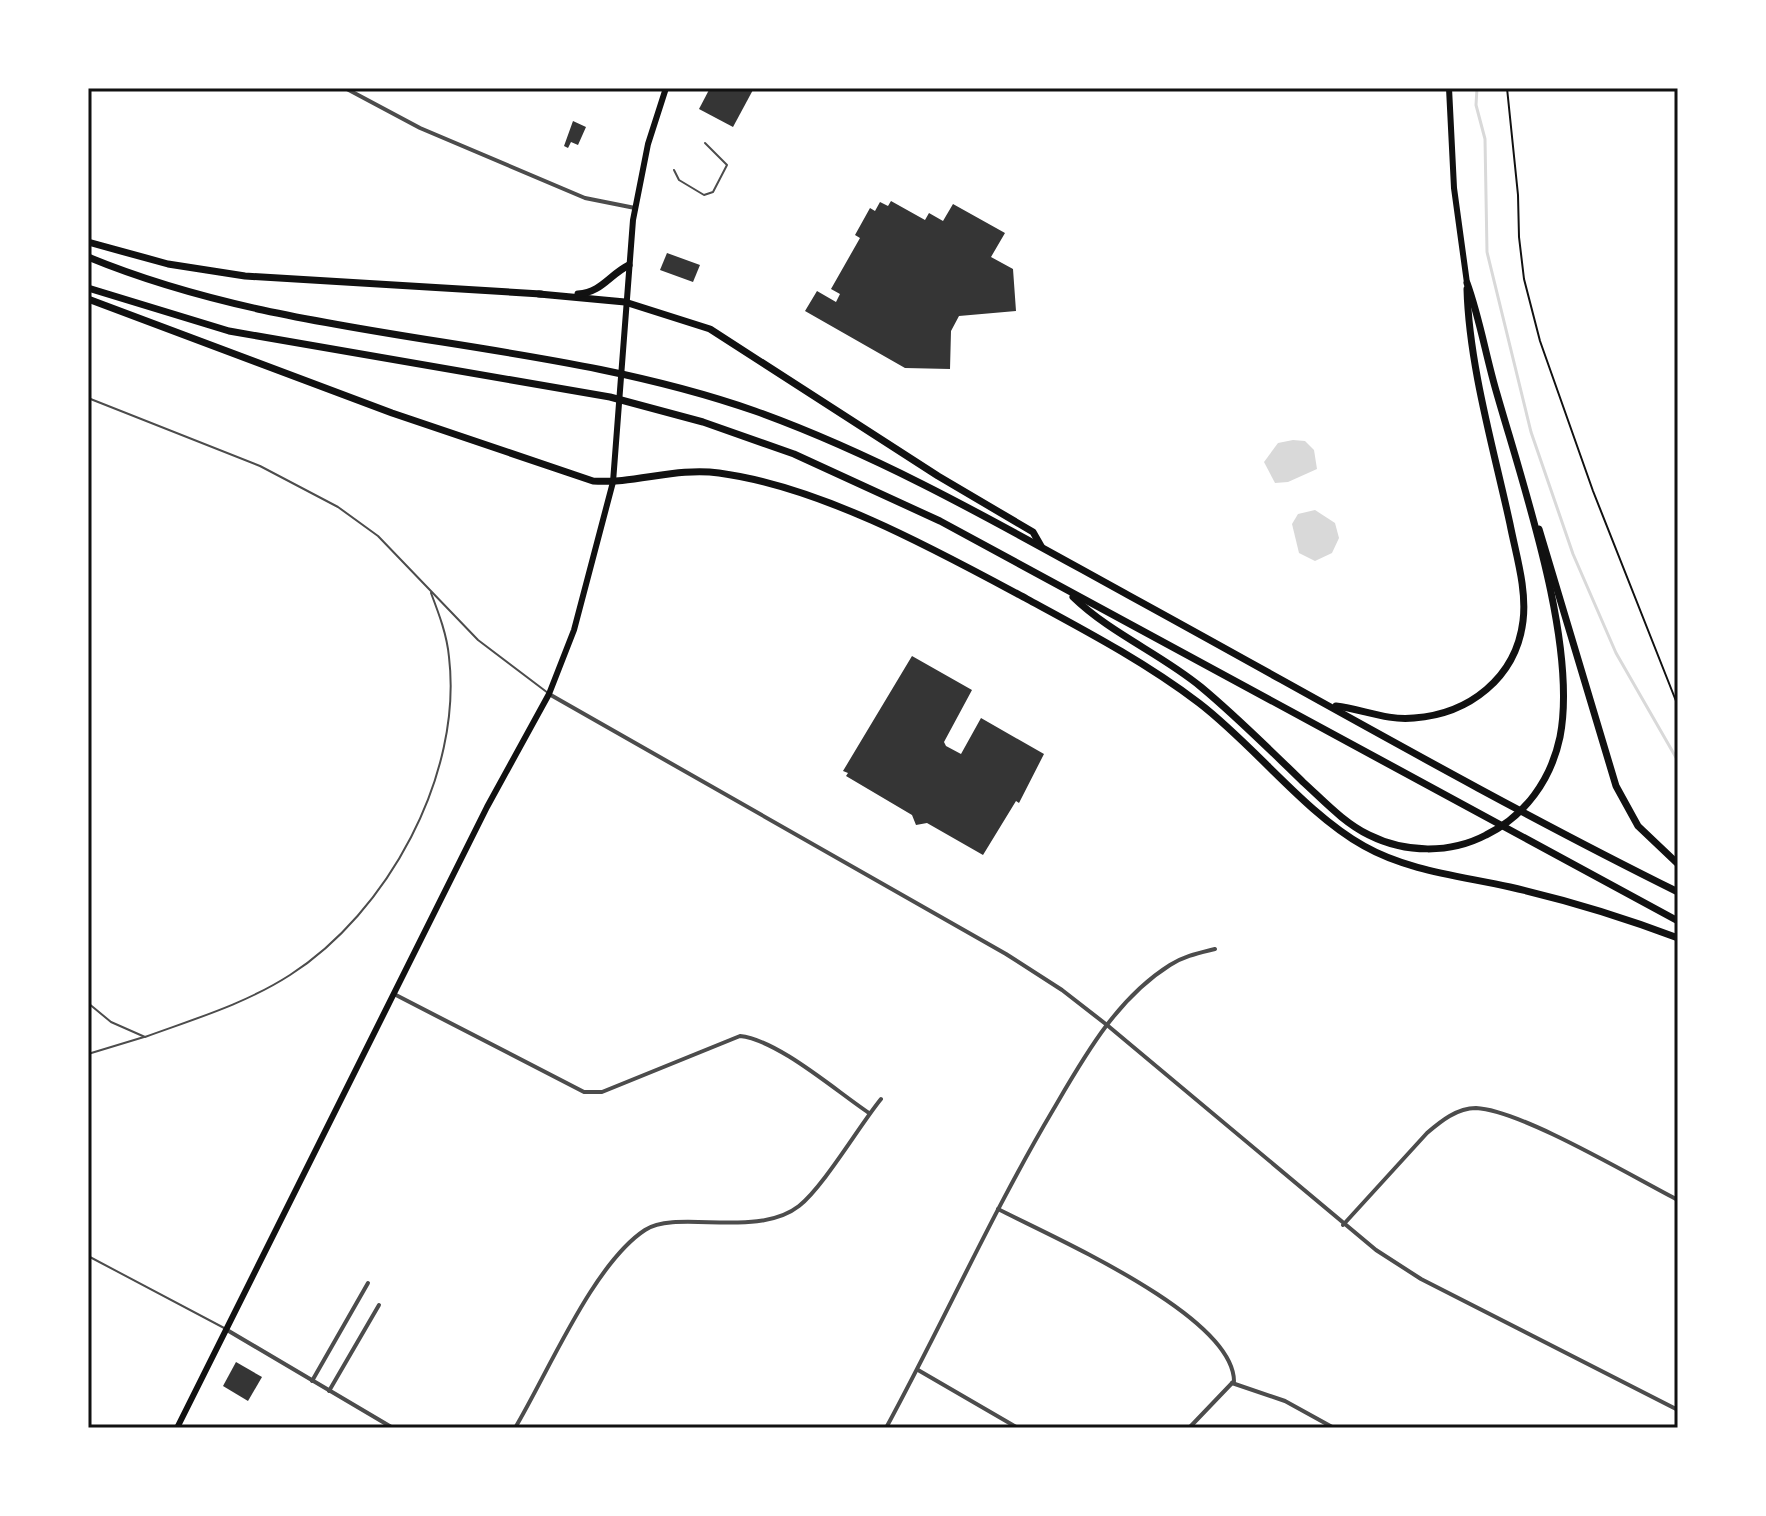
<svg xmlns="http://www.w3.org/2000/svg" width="1766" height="1516" viewBox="0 0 1766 1516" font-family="'Public Sans',sans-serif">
<rect width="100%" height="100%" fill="#fff"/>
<g fill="#d9d9d9">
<polygon points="1293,440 1305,441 1314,450 1317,469 1288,482 1275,483 1264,462 1278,443"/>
<polygon points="1315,510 1335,523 1339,538 1332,553 1315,561 1299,553 1292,524 1298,514"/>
</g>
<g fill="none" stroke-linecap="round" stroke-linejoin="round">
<polyline stroke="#d9d9d9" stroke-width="3" points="1477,88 1476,105 1485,139 1487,252 1531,432 1573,554 1616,653 1678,761"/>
</g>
<g fill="#353535">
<polygon points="710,88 754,88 733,127 699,109"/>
<polygon points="573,121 586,127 578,145 571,142 568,148 564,146"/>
<polygon points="891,201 925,220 929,213 943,221 953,204 1005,233 991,257 1013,269 1016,311 959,316 951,331 950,369 905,368 805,311 817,291 836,302 840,294 831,289 860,238 855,235 870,208 875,211 880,202 888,206"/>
<polygon points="667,253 700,265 693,282 660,270"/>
<polygon points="912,656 972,690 944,742 946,746 961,754 981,718 1044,754 1019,803 1016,801 983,855 927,823 916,825 912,815 846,776 848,773 843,771"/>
<polygon points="236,1362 262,1377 248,1401 223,1386"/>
</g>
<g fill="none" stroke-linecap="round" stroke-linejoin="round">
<polyline stroke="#111" stroke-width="2" points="1507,88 1518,195 1519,237 1524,279 1540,341 1593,491 1678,706"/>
<g stroke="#4c4c4c" stroke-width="2">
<polyline points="674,170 679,180 704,195 713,192 727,165 705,143"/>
<polyline points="88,398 260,466 338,507 378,536 478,640 548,693"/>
<path d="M88 1003 111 1022 145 1037C194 1019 245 1004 290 975 387 913 463 775 449 657 447 635 439 614 431 593"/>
<polyline points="88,1054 144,1037"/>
<polyline points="88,1256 226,1329"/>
</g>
<g stroke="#4c4c4c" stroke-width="4">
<polyline points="345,88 420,128 585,198 635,208"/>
<polyline points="1675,88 1678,92"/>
<polyline points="549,694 1006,954 1062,990 1107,1025 1376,1250 1421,1279 1678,1410"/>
<path d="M394 994 584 1092H602L740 1036C778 1040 836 1091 869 1113"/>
<path d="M998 1209C1052 1237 1233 1315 1234 1381L1189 1428"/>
<path d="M1343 1225 1427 1133C1441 1121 1457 1108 1476 1108 1521 1110 1633 1177 1678 1200"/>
<polyline points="227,1330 393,1428"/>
<polyline points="918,1370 1018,1428"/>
<polyline points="312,1381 368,1283"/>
<polyline points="1232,1383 1285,1401 1334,1428"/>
<polyline points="329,1391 379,1305"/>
<path d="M515 1428C548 1373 593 1264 645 1230 677 1209 757 1239 799 1206 824 1186 859 1126 881 1099"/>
<path d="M886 1428C943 1323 992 1213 1053 1110 1084 1057 1116 999 1170 965 1184 956 1199 953 1215 949"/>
</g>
<g stroke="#111" stroke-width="6">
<polyline points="1449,88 1454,188 1467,283"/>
<polyline points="177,1428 487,807 549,694 574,630 613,482 633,220 648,144 666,88"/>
</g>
<g stroke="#111" stroke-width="7">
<polyline points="88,242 168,264 245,276 541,294"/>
<path d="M88 257C301 345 538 335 755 411 886 458 1006 528 1128 595 1311 695 1492 800 1678 892"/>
<polyline points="88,288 229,331 610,397 703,422 794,454 940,521 1678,921"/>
<polyline points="539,294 625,302 710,329 938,476 1033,532 1041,546"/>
<path d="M578 294C602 292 609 275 629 265"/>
<path d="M88 299 392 413 593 481C635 484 676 467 719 473 822 487 936 550 1027 599 1086 631 1145 662 1199 703 1254 745 1305 813 1364 846 1408 871 1461 876 1510 887 1567 900 1623 917 1678 938"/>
<polyline points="1539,529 1616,786 1638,826 1678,864"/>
<path d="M1073 597C1110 633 1161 654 1201 687 1237 717 1270 750 1303 782 1324 801 1344 823 1369 835 1405 853 1450 854 1486 835 1525 816 1551 780 1560 737 1578 645 1523 485 1497 394 1486 357 1480 319 1467 283"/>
<path d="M1336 706C1362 709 1387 721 1414 718 1469 714 1516 678 1523 621 1527 589 1516 555 1510 524 1494 450 1469 365 1467 289"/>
</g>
</g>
<rect width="1766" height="1516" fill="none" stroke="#ffffff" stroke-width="180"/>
<rect x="90" y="90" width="1586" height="1336" fill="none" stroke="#111" stroke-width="3"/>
</svg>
